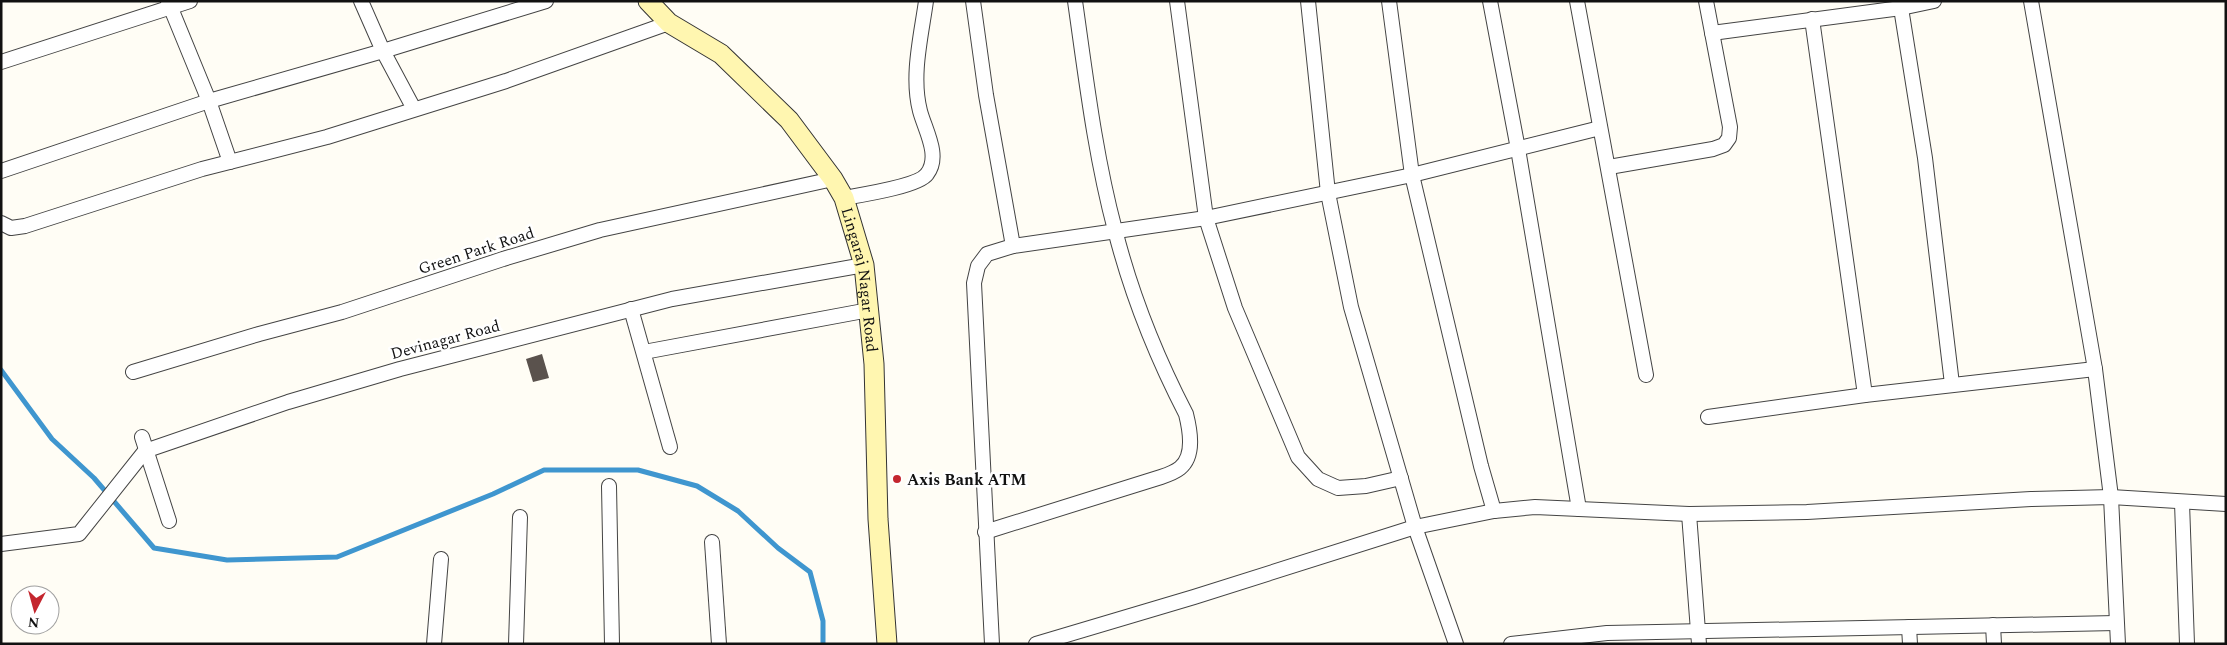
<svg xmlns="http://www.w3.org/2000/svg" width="2227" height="645" viewBox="0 0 2227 645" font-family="Spectral,serif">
<rect width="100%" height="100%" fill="#fffdf5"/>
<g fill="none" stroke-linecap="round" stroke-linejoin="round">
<polyline stroke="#3f96cf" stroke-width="5" points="1,370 52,439 94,478 154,548 227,560 337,557 493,494 544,470 638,470 697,486 738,511 778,548 810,572 823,621 823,644"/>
</g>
<polygon fill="#5a524d" points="542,354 549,378 533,382 526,359"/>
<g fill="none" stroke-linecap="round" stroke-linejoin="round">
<defs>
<g id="street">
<polyline points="168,1 209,101 230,162"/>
<polyline points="361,1 383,51 414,109"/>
<polyline points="973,1 986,95 1013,246"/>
<polyline points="1177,1 1206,218 1235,308 1298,457 1318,479 1338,488 1366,486 1401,478"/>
<polyline points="1308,1 1328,193 1351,307 1415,527 1456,644"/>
<polyline points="1389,1 1412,175 1481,466 1494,511"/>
<polyline points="1490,1 1518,149 1579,509"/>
<polyline points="1577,1 1646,375"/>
<polyline points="2031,1 2095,369 2111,497 2118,644"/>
<polyline points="1901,8 1925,158 1952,384"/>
<polyline points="1812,19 1865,395"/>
<polyline points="1712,33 1901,8 1934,1"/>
<polyline points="1,62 190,1"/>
<polyline points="1609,167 1713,149 1724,145 1729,138 1730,127 1706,1"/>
<polyline points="1,171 209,101 383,51 546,1"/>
<path d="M844 198C861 195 919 186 927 174 941 156 925 130 920 111 911 76 921 37 926 1"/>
<polyline points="1,223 11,228 25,226 202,169 327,137 506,81 669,23"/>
<polyline points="631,309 670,447"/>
<polyline points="644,352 869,310"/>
<polyline points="133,372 259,334 342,312 503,259 600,230 833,179"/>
<polyline points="1708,417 1865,395 2095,369"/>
<polyline points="142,437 169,521"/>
<polyline points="609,486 612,644"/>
<polyline points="2182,503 2187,644"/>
<polyline points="1689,514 1699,644"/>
<path d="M985 532 1161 477C1167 475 1175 472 1180 468 1195 456 1190 430 1186 414 1156 356 1131 293 1115 230 1095 155 1086 78 1075 1"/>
<polyline points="712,542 719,644"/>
<polyline points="1,544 79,534 145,451 288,402 400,369 672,299 864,265"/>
<polyline points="1993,625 1994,644"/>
<polyline points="1909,627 1910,644"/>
<polyline points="434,644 441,559"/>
<polyline points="516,644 520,517"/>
<polyline points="992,644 974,283 978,266 987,254 1013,246 1206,218 1412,175 1600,128"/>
<polyline points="1036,644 1194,597 1415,527 1494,511 1535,507 1689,514 1807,512 2031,499 2111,497 2226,504"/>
<polyline points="1511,644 1607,633 2116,623"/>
</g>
<g id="secondary">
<path id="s1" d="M648 1 669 23 721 54 789 120 833 179 844 198 864 265 874 364 878 519 887 644"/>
</g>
</defs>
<use href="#street" stroke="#444" stroke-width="16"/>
<use href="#secondary" stroke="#333" stroke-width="21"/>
<use href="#street" stroke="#fff" stroke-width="14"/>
<use href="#secondary" stroke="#fff6b0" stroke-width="19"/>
</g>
<circle fill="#c4262e" stroke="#fff" stroke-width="2" cx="897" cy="479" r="5"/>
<g text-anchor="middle" stroke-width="5" stroke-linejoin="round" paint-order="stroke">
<g font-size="16" fill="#111" stroke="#fff">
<text transform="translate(476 250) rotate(-18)" y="6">Green Park Road</text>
<text dy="6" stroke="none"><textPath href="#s1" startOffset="365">Lingaraj Nagar Road</textPath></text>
<text transform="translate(445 339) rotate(-15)" y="6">Devinagar Road</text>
</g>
<g font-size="16" font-weight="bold" fill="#111" stroke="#fff" text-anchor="start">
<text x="907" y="485">Axis Bank ATM</text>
</g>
</g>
<rect width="2227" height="645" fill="none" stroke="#111111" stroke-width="5"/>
<g transform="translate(35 610) rotate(186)"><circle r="24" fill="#ffffff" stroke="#a0a0a0"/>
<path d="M0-4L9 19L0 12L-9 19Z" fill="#c4262e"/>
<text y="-8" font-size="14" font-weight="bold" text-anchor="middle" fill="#111111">N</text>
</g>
</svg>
